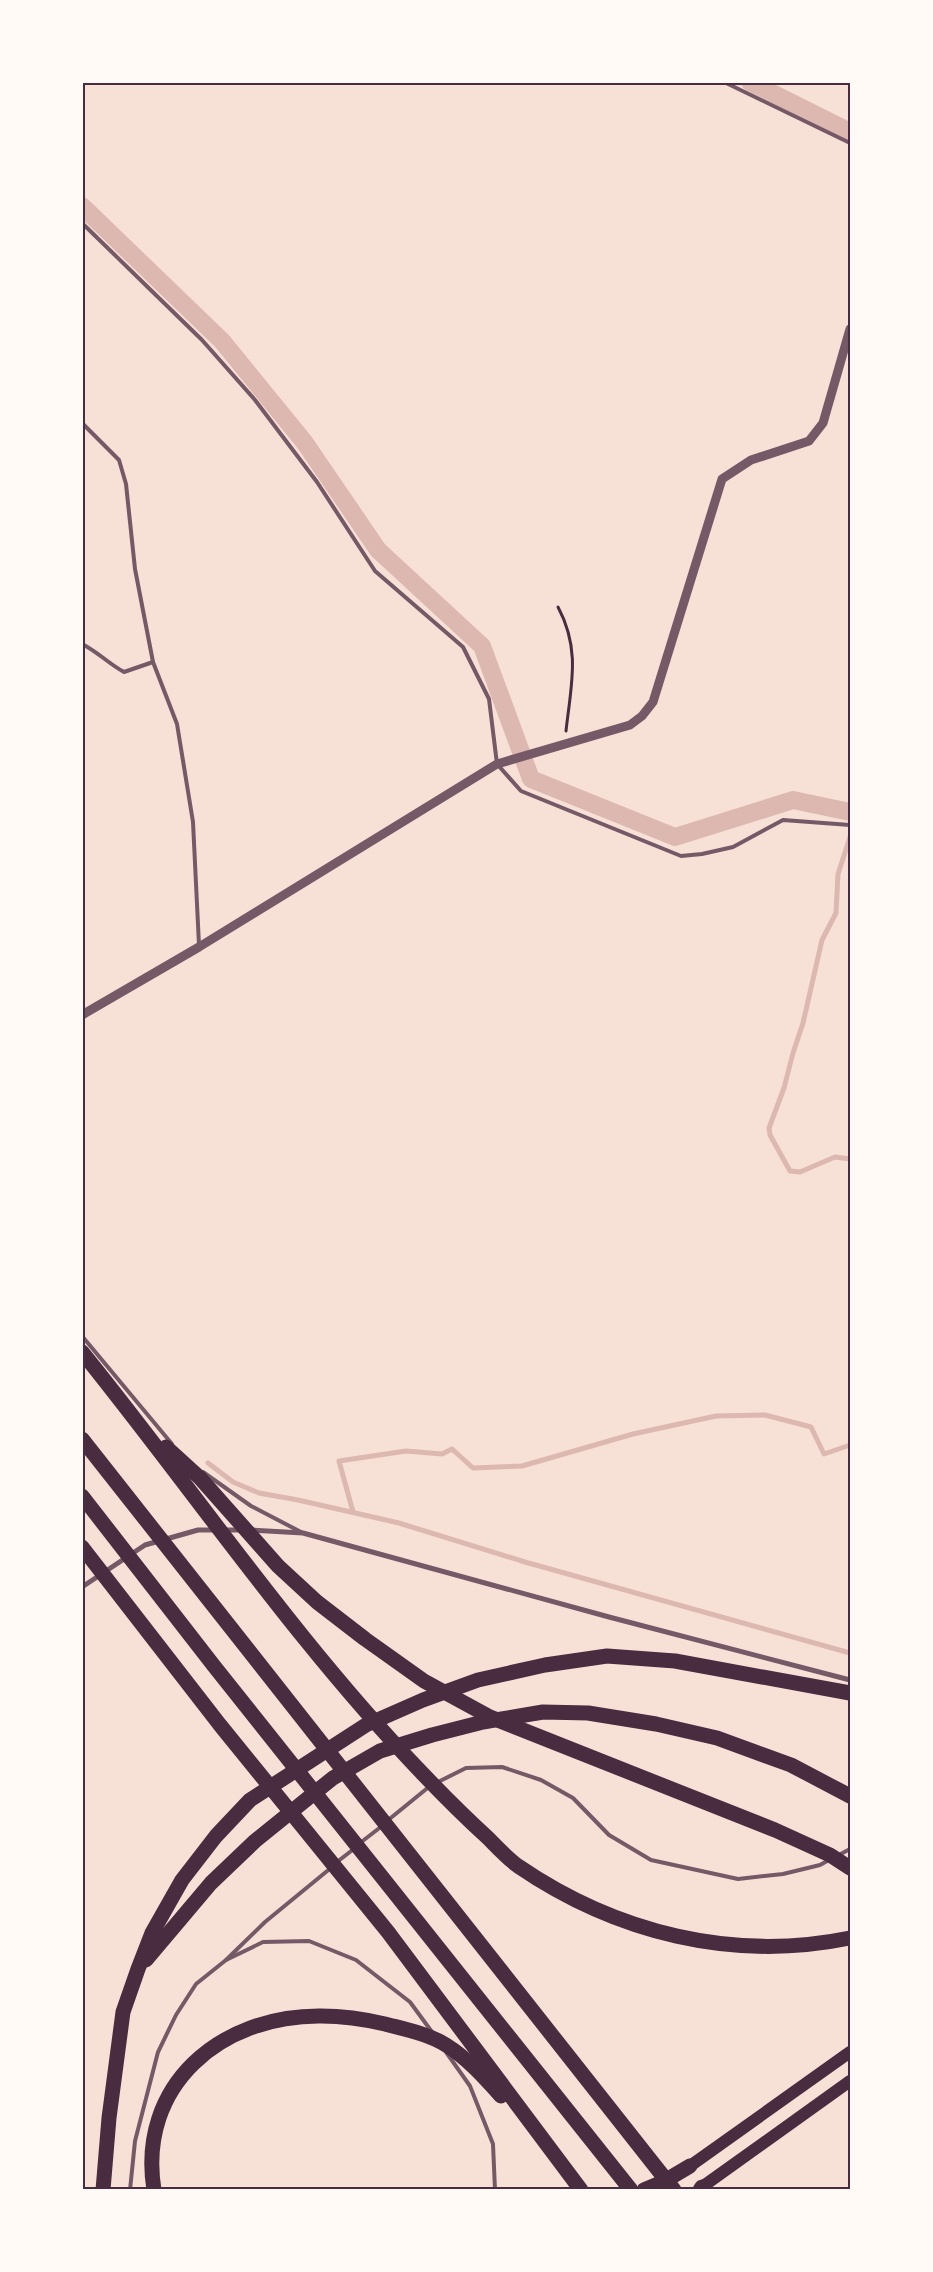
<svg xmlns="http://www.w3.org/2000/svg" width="933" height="2272" viewBox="0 0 933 2272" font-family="'DejaVu Sans',sans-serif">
<rect width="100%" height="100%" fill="#f7e1d7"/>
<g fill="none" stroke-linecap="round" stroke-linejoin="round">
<g stroke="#dcb8b0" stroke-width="5">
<polyline points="850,837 838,874 836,913 822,940 803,1023 793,1053 784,1088 769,1128 770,1135 790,1171 800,1172 835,1157 850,1159"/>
<polyline points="208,1463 233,1482 259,1493 298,1500 399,1523 525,1562 850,1653"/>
<polyline points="353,1512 339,1461 406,1451 442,1454 452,1449 473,1468 522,1466 633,1434 716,1416 765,1415 811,1427 824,1454 850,1445"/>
</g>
<g stroke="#dcb8b0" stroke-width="18">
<polyline points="750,82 850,132"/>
<polyline points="82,206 222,341 305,443 378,550 482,646 531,779 675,837 793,800 850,812"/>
</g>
<path stroke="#4a2c40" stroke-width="3" d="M558 607C581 650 571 685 566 731"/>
<g stroke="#755966" stroke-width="4">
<polyline points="724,82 850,143"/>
<polyline points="82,223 202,340 255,400 317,482 375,571 463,647 489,699 497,764 521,791 681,856 702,854 733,847 783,820 850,825"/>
<polyline points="82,423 119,460 126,484 135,569 153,662 177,724 193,822 199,945"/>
<path d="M82 644C98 652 109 664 124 672L153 662"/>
<polyline points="82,1336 172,1444"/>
<polyline points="203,1472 251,1506 301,1532"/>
<polyline points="436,1783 466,1768 502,1767 541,1780 573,1798 609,1835 651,1860 738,1879 783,1874 820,1865 829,1860"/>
<polyline points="387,1821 430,1786"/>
<polyline points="360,1843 382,1826"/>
<polyline points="837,1856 850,1849"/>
<polyline points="337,1862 355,1848"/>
<polyline points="226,1960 265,1922 332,1867"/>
<polyline points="446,2052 470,2086 493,2144 495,2190"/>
<polyline points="130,2190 135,2141 158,2052 176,2015 196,1984 226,1960 263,1942 309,1941 356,1960 410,2002 432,2032"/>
</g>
<g stroke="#755966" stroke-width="5">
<polyline points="250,1530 303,1533 609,1617 850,1680"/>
<polyline points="82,1587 145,1545 198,1530 242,1530"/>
</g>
<polyline stroke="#755966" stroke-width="9" points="82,1015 199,947 497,764 630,725 642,716 653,702 722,479 751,460 809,441 823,423 850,329"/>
<g stroke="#4a2c40" stroke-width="12">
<polyline points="690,2166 850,2052"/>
<polyline points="702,2187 850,2081"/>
</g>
<g stroke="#4a2c40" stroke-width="15">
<path d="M82 1352C195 1492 297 1643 422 1773 443 1795 465 1817 488 1838 497 1847 507 1858 518 1866 616 1933 733 1962 850 1938"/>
<polyline points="82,1439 674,2190"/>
<polyline points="166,1447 200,1478 278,1566 317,1602 365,1639 424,1681 490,1717 775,1830 830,1855 850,1868"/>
<polyline points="82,1496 214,1666 631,2190"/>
<polyline points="82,1547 220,1725 388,1932 581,2190"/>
<polyline points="146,1960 211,1883 255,1841 333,1778 380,1751 432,1735 483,1722 543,1712 588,1713 656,1724 717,1738 791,1765 850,1796"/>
<polyline points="103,2190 109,2118 123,2012 138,1969 152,1933 182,1880 216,1836 250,1800 366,1725 423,1700 478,1680 545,1665 607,1656 675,1661 850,1693"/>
<path d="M154 2190C137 2085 221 2015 321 2016 342 2016 364 2019 385 2024 404 2029 429 2034 446 2045 467 2058 485 2078 501 2096"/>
<polyline points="644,2190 663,2182 690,2166"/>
<polyline points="700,2190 702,2187"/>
</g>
</g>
<rect width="933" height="2272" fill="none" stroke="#fffaf5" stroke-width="168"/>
<rect x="84" y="84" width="765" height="2104" fill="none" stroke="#4a2c40" stroke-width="2"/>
</svg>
